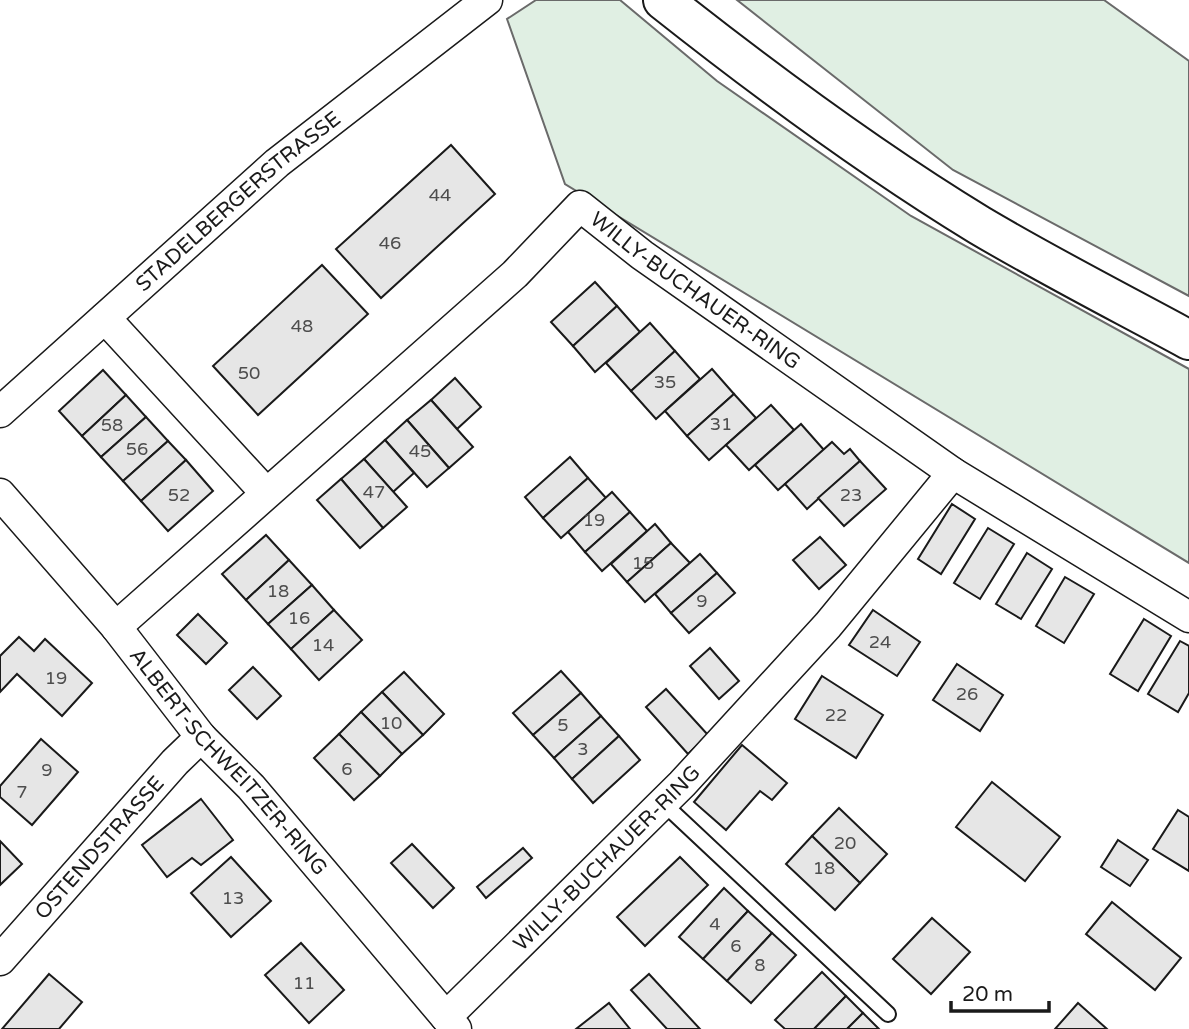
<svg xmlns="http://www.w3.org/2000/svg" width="1189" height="1029" viewBox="0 0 1189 1029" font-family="'Varela Round',sans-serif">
<rect width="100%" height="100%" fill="#fff"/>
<g fill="#e0efe3" stroke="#6a6a6a" stroke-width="2">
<polygon points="536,0 620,0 717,81 911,216 1189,369 1189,563 565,184 507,19"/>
<polygon points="737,0 1104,0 1189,61 1189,296 953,170"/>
</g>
<g fill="#e6e6e6" stroke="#1a1a1a" stroke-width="2">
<polygon points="451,145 495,194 381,298 336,249"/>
<polygon points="322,265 368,314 258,415 213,366"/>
<polygon points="595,282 617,306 573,346 551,322"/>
<polygon points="617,306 640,332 595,372 573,346"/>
<polygon points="650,323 675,351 631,391 606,363"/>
<polygon points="675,351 700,379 656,419 631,391"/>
<polygon points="712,369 734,394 687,436 665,411"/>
<polygon points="103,370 126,395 82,436 59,411"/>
<polygon points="455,378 481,407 457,429 431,400"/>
<polygon points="734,394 756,418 709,460 687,436"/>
<polygon points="126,395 146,417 101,457 82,436"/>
<polygon points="431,400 473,447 449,468 407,420"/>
<polygon points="771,405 794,430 749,470 726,445"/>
<polygon points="146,417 168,441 123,481 101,457"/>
<polygon points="407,420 449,468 427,487 385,440"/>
<polygon points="801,424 824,450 778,490 755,465"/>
<polygon points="385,440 414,473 393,492 364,459"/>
<polygon points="168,441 186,460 141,501 123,481"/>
<polygon points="832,442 844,454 850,449 860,461 807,509 785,484"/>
<polygon points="570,457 588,478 543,518 525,497"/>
<polygon points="364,459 407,507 383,528 341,479"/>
<polygon points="186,460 213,491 168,531 141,501"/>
<polygon points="860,461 886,489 844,526 818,498"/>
<polygon points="588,478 606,498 561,538 543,518"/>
<polygon points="341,479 383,528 360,548 317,500"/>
<polygon points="612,492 630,512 585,552 568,532"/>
<polygon points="952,504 975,519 941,574 918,559"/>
<polygon points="630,512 647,531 602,571 585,552"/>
<polygon points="655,524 671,543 627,582 611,564"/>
<polygon points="988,528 1014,544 980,599 954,583"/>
<polygon points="266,535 289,560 246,600 222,574"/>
<polygon points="820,537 846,565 819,589 793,560"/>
<polygon points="671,543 690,563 645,602 627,582"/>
<polygon points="1027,553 1052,569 1021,619 996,604"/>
<polygon points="700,554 717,573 671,613 655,594"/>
<polygon points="289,560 312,585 268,624 246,600"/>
<polygon points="717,573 735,593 689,633 671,613"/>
<polygon points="1065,577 1094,594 1064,643 1036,626"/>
<polygon points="312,585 334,610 291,649 268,624"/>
<polygon points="334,610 362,640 319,680 291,649"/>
<polygon points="873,610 920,642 897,676 849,645"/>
<polygon points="198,614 227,643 206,664 177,635"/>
<polygon points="1144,619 1171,636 1138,691 1110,674"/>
<polygon points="19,637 34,651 45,639 92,683 62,716 17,674 0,692 0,656"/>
<polygon points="1180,641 1189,646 1189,693 1178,712 1148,694"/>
<polygon points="710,648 739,681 719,699 690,666"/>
<polygon points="957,664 1003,695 980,731 933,700"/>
<polygon points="253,667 281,696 257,719 229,690"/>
<polygon points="561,671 581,693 533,735 513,713"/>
<polygon points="404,672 444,714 423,735 382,692"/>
<polygon points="822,676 883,715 856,758 795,719"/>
<polygon points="666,689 708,735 688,754 646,707"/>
<polygon points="382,692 423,735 402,754 361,712"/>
<polygon points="581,693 601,716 554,758 533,735"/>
<polygon points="361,712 402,754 380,776 339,734"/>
<polygon points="601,716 619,736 572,779 554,758"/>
<polygon points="339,734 380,776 354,800 314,758"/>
<polygon points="619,736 640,760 593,803 572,779"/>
<polygon points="41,739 78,772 32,825 0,797 0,786"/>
<polygon points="742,745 787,783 772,800 760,791 726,830 694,802"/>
<polygon points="992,782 1060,837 1025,881 956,827"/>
<polygon points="201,799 233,840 201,865 192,858 167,877 142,845"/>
<polygon points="839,808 887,854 860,883 812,836"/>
<polygon points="1178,810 1189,817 1189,871 1153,849"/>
<polygon points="812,836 860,883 835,910 786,864"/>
<polygon points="1118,840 1148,860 1130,886 1101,867"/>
<polygon points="0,841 22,864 0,885"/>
<polygon points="412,844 454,888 433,908 391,863"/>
<polygon points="523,848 532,858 486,898 477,887"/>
<polygon points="231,857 271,901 231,937 191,893"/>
<polygon points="680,857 708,885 645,946 617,917"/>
<polygon points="724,888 748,911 703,959 679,937"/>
<polygon points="1112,902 1181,958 1155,990 1086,934"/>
<polygon points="748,911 772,933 727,981 703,959"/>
<polygon points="932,918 970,952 931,994 893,959"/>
<polygon points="772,933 796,955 751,1003 727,981"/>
<polygon points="301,943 344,990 309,1023 265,975"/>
<polygon points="822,972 846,996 814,1029 785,1029 775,1020"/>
<polygon points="49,974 82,1002 59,1029 2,1029"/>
<polygon points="649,974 700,1029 667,1029 631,990"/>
<polygon points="846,996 863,1013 847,1029 814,1029"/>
<polygon points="609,1003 630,1029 576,1029"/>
<polygon points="1078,1003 1107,1029 1055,1029"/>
<polygon points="863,1013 879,1029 847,1029"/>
</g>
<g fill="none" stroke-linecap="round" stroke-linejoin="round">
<defs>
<polyline id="lane" points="663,803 888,1014"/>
<g id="street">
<polyline points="105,318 266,493"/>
<path id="s1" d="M0 412 277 163 487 0"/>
<path id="s2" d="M0 494 116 627 201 737 251 787 456 1029"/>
<path id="s3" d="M116 627 515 274 580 206 642 255 953 473 1189 617"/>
<path id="s4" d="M0 960 175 762 201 737"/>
<path id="s5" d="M446 1017 682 784 828 625 953 473"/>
</g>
<path id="secondary" d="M663 0C764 80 869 158 979 225 1048 266 1119 302 1189 340"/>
</defs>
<use href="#lane" stroke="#1a1a1a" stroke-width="18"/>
<use href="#street" stroke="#1a1a1a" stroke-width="33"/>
<use href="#secondary" stroke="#1a1a1a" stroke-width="42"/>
<use href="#lane" stroke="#fff" stroke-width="14"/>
<use href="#street" stroke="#fff" stroke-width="30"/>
<use href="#secondary" stroke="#fff" stroke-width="38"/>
</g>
<g text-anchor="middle" stroke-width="5" stroke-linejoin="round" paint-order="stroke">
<g font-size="18" fill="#4d4d4d">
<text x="440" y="201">44</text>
<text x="390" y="249">46</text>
<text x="302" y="332">48</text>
<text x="249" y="379">50</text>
<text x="665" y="388">35</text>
<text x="721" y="430">31</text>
<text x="112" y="431">58</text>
<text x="137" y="455">56</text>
<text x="420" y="457">45</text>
<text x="374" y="498">47</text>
<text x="179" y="501">52</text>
<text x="851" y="501">23</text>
<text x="594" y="526">19</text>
<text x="643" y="569">15</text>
<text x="278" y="597">18</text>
<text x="702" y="607">9</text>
<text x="299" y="624">16</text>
<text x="880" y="648">24</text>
<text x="323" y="651">14</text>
<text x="56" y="684">19</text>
<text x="967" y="700">26</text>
<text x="836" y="721">22</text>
<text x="391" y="729">10</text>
<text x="563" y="731">5</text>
<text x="583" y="755">3</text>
<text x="347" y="775">6</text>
<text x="47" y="776">9</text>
<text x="22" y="798">7</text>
<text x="845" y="849">20</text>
<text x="824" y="874">18</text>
<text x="233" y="904">13</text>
<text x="715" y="930">4</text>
<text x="736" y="952">6</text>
<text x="760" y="971">8</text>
<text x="304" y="989">11</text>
</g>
<g font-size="21" fill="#1a1a1a" stroke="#fff">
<text dy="7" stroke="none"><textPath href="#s1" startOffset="318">STADELBERGERSTRASSE</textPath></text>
<text dy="7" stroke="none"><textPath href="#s3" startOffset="770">WILLY-BUCHAUER-RING</textPath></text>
<text dy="7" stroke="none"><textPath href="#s2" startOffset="352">ALBERT-SCHWEITZER-RING</textPath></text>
<text dy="7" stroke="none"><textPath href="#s4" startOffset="150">OSTENDSTRASSE</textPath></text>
<text dy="7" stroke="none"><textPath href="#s5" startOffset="226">WILLY-BUCHAUER-RING</textPath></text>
</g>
</g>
<path d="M951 1001v10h98v-10" fill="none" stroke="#1a1a1a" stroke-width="3.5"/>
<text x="962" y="1001" font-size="21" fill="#1a1a1a" stroke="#ffffff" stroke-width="5" paint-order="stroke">20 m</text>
</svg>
